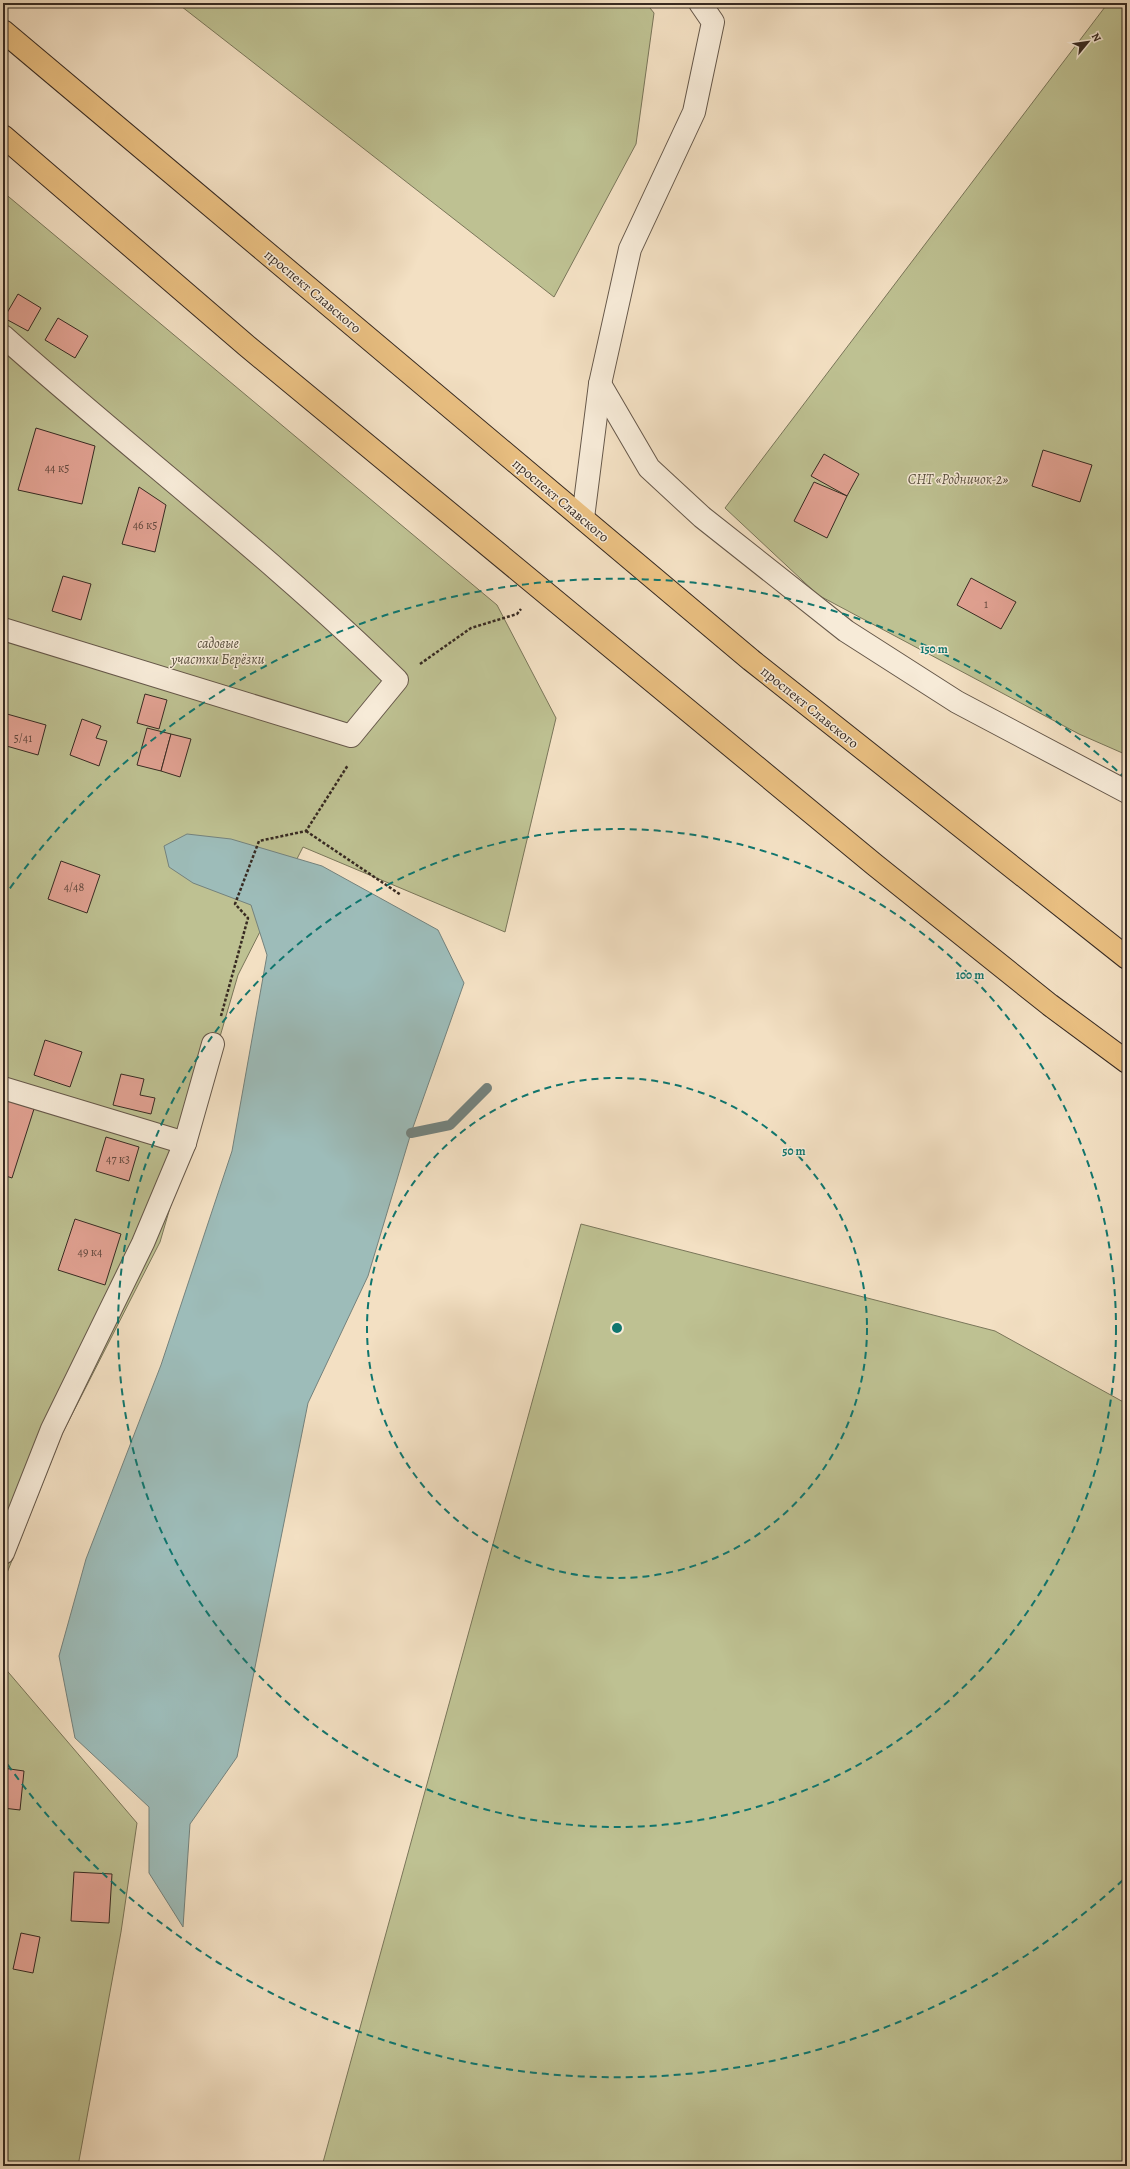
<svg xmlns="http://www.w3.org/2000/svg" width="1130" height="2169" viewBox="0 0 1130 2169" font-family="Alegreya,serif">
<rect width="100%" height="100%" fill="#f3e0c3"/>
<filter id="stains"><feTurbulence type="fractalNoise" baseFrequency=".005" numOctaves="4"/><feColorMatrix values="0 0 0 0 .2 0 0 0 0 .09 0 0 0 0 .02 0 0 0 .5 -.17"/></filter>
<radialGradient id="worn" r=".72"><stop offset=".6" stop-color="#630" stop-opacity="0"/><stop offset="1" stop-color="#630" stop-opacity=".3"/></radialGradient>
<g fill="#bec192" stroke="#7a765a">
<polygon points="177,3 646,3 654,13 636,144 554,297"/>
<polygon points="1108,3 1127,3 1127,755 1079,734 818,595 725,508"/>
<polygon points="3,192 497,605 556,718 505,932 303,847 238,975 160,1242 62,1434 3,1583"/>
<polygon points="581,1224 995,1331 1127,1404 1127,2166 322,2166"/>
<polygon points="3,1666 137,1823 121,1932 78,2166 3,2166"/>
</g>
<polygon fill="#9dbcb9" stroke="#74827d" points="187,834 231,839 322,866 438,930 464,983 411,1133 368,1276 308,1403 237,1757 190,1824 183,1927 149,1873 149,1807 75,1738 59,1656 86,1559 161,1365 232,1151 267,955 251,905 193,883 169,867 164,846"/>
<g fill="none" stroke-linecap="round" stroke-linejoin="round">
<polyline stroke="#74827d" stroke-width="10" points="411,1133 450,1125 487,1088"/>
</g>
<g fill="#e2a293" stroke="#372a22">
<polygon points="18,294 41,308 28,331 4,318"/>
<polygon points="58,318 88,336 75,358 45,340"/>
<polygon points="36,428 95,446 82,504 18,490"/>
<polygon points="1043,450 1092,465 1080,502 1032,486"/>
<polygon points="824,454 859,474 847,496 811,476"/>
<polygon points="814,482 847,496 827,538 794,521"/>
<polygon points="139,487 166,505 155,552 122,544"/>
<polygon points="63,576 91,584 81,620 52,611"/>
<polygon points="971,578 1016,602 1001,629 957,605"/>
<polygon points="145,694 167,700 159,729 137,723"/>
<polygon points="7,714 46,725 38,755 3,745 3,730"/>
<polygon points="82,719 101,726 96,738 107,741 99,766 70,755"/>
<polygon points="147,728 171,734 161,771 137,765"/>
<polygon points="171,734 191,739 180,777 161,771"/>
<polygon points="61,861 100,875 87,913 48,899"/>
<polygon points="45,1040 82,1052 70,1087 34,1075"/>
<polygon points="121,1074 144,1079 140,1095 155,1098 151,1114 113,1105"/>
<polygon points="3,1099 34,1109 12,1178 3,1175"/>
<polygon points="106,1137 139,1147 129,1181 96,1171"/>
<polygon points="75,1219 121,1234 105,1285 58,1270"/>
<polygon points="3,1768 24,1771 20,1810 3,1808"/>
<polygon points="74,1872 112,1874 109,1923 71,1921"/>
<polygon points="21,1933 40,1937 33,1973 13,1969"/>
</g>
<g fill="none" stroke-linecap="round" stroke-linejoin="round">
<defs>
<g id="minor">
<path d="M3 336C133 452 273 558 397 680L351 736 3 629"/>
<polyline points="600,384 649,468 702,517 846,631 957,702 1127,792"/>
<polyline points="583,518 600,384 630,249 694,112 713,22 700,3"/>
<polyline points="3,1088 185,1143"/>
<polyline points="3,1553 52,1429 143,1243 185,1143 213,1044"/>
</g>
<g id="major">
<polyline points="3,31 751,660 1127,958"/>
<polyline points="3,136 247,346 875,865 1050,1005 1127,1062"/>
</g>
</defs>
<use href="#minor" stroke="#66584a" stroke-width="24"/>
<use href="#major" stroke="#372a22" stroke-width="24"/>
<g stroke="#372a22" stroke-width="2.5" stroke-dasharray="3 2" stroke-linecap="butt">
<polyline points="420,664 471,628 517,614 521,609"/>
<polyline points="306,831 401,895"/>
<polyline points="221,1016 248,918 235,904 259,841 306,831 348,765"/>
</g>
<use href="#minor" stroke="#f7ebd8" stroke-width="22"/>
<use href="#major" stroke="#eac082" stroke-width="22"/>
</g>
<g fill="none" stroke="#0f766e" stroke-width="2" stroke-dasharray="7 5">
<circle cx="617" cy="1328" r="250"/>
<circle cx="617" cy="1328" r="499"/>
<path d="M1123 1880A749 749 0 0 1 3 1758M3 898A749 749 0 0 1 1123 776"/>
</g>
<g text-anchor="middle" stroke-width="3" stroke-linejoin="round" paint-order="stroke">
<g font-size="12" fill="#62483e">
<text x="57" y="472">44 к5</text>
<text x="145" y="529">46 к5</text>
<text x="986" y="608">1</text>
<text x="23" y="742">5/41</text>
<text x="74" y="891">4/48</text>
<text x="118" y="1163">47 к3</text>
<text x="90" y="1256">49 к4</text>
</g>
<g font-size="14" fill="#372a22" stroke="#f7ebd8">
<text transform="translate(313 291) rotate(40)" y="5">проспект Славского</text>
<text transform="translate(561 500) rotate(40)" y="5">проспект Славского</text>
<text transform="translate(810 707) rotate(39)" y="5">проспект Славского</text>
</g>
<g font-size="14" font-style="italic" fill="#59503e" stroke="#f7ebd8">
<text x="958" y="484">СНТ «Родничок-2»</text>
<text x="218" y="648">садовые<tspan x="218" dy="16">участки Берёзки</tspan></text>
</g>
</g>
<circle cx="617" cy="1328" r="6" fill="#0f766e" stroke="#f7ebd8" stroke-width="2"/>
<g font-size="12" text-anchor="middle" font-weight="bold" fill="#0f766e" stroke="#f7ebd8" stroke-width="3" stroke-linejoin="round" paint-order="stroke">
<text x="934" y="653">150 m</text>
<text x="970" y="979">100 m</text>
<text x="794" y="1155">50 m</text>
</g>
<rect width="1130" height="2169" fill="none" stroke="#f3e0c3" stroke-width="16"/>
<rect x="4" y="4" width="1122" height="2161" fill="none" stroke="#372a22" stroke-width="2"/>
<rect x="8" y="8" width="1114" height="2153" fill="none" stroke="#372a22"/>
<g transform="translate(1088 42) rotate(61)" stroke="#f7ebd8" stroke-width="3" paint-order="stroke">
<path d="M0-3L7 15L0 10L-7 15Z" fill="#372a22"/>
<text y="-6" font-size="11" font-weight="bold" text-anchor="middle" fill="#372a22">N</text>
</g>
<rect width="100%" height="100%" filter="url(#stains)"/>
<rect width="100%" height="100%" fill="url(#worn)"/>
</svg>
